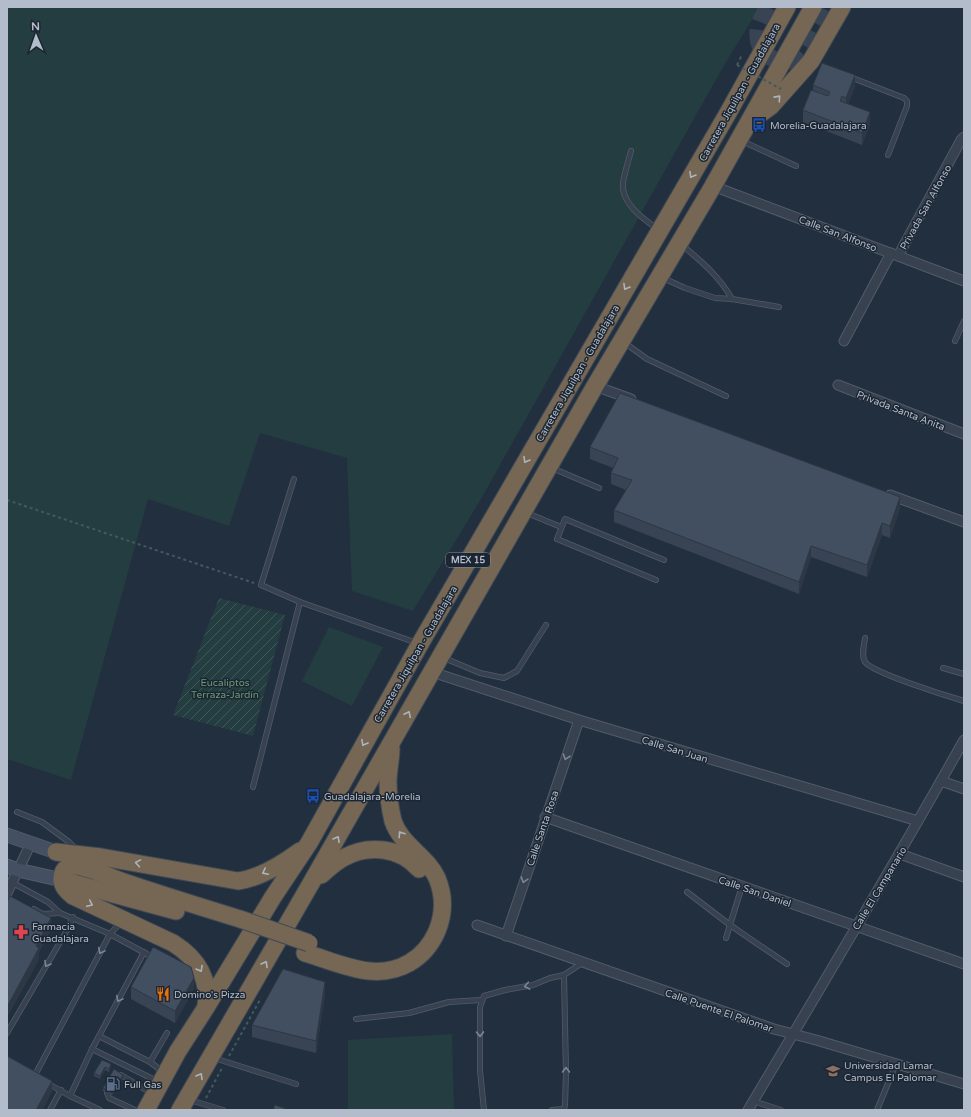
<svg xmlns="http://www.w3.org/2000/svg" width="971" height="1117" viewBox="0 0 971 1117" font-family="'Varela Round',sans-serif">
<defs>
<pattern id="garden-furrows" width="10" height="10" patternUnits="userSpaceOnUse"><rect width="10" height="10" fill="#243d40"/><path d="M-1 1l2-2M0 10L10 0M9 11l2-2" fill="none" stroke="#41575a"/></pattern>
</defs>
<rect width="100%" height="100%" fill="#222f3f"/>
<g fill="#243d40">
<polygon points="7,7 760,7 723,67 481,499 413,611 352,591 347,458 260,433 229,526 148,499 71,780 7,759"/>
<polygon points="329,627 383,647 352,706 302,681"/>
<polygon points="452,1034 454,1110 348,1110 348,1040"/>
</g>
<polygon fill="url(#garden-furrows)" points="219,598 285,615 253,736 173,715"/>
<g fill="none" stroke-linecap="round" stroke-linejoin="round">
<path stroke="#384454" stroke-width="17" stroke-dasharray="17 8" stroke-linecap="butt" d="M768 7C763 16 757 25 758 35 758 57 782 68 800 57 809 51 824 18 830 7"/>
<defs>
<g id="lane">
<polyline points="850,77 904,98 907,101 907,106 888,155"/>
<polyline points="742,141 796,166"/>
<path d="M631 151C628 162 625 172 623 182 620 202 642 218 656 228"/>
<path d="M682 245C701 261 720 277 732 299"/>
<polyline points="663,278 685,288 715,298 732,299 779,307"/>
<polyline points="955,341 964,321"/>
<polyline points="625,343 647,359 726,396"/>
<polyline points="552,468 599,488"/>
<polyline points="294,479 261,585 300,602 417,643"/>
<polyline points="527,513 561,527"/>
<polyline points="656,580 557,539 565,519 664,560"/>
<path d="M865 638C864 646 861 655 865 662 873 673 947 696 964 701"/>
<polyline points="444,658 480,673 504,678 517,671 546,625"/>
<polyline points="943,668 964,674"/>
<polyline points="253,787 300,602"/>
<polyline points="17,812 42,822 69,842 77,850"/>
<polyline points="13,883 48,902 60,913 110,934 154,958"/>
<polyline points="687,892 730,925 787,964"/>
<polyline points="34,909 43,914 60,913"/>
<polyline points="726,938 742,886"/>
<polyline points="356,1019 409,1013 449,1002 481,1000"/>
<polyline points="7,1033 66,932 73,917"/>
<polyline points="99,1036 150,1062 163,1072"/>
<polyline points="92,1049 157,1081"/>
<polyline points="214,1058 296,1084"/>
<polyline points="150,1062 167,1033"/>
<polyline points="35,1075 110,934 121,922"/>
<polyline points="118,1075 121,1075 151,1093"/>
<polyline points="47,1083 70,1096 100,1110"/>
<polyline points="107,1093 109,1098 135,1110"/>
<polyline points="70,1096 92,1049 144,952"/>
<polyline points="190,1100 223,1110"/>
<polyline points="753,1101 781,1110"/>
<polyline points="50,1110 61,1090"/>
<polyline points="484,1110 480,1071 480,1007 484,996 505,990 533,985 550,978 564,975 582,963"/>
<polyline points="552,1110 564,1109 565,1105 566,1073 564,975"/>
<polyline points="877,1110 896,1064"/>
</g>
<g id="street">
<polyline points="713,186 964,281"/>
<polyline points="898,256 961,140 964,137"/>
<polyline points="844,341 891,253"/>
<polyline points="838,385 964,434"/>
<polyline points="595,386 631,399"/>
<polyline points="890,495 964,522"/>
<polyline points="432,672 579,720 918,821"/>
<polyline points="941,781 964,789"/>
<polyline points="545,817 964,964"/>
<polyline points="900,854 964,877"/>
<polyline points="7,893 31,843"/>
<polyline points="477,925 774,1029 816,1040 964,1084"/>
<polyline points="506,936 579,720"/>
<path d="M748 1110C821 987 894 865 964 740"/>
</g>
<g id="secondary">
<polyline points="7,835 56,852"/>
<polyline points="7,866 18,870 62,880"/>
</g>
<g id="highway">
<polyline points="753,119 771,106 811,61 842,7"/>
<path d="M56 852 101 857 238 881C260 878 281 865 300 851"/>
<path d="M321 875C328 869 334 863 343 858 368 844 400 847 419 869"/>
<polyline points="62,880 176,911"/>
<path d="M305 953C326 959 348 969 369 971 399 974 425 959 437 931 444 914 444 895 437 878 427 856 401 845 393 821 390 808 388 794 388 782 388 770 391 760 391 748"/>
<path d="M206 1007C210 978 197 958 173 943L73 896C68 892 62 887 62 879 62 871 66 865 75 866 90 867 109 877 124 882 162 895 201 907 240 919"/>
<polyline points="146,1110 178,1051 205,1009 273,897 309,843 420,644 728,113 787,7"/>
<polyline points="180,1110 310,885 595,386 713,186 813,7"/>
</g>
</defs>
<use href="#lane" stroke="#525c69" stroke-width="6"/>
<use href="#street" stroke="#525c69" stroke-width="11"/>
<use href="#secondary" stroke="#525c69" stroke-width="15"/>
<use href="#highway" stroke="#3f4956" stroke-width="19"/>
<g stroke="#425a5d" stroke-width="2" stroke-dasharray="3 3" stroke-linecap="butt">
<polyline points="737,65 741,57 743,58"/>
<polyline points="7,500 254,583"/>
<polyline points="229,1056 261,998"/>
<polyline points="206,1098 222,1068"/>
</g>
<use href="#lane" stroke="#37414f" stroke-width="4.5"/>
<use href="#street" stroke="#37414f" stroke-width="9"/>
<use href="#secondary" stroke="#445062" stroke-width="13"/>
<use href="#highway" stroke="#756753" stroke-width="17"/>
<defs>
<polyline id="highway-bridge" points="240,919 309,943"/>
</defs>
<use href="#highway-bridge" stroke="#3f4956" stroke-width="19" stroke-linecap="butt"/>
<polyline stroke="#425a5d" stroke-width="2" stroke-dasharray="3 3" stroke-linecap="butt" points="737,65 781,89"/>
<use href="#highway-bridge" stroke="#756753" stroke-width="17"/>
</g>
<g fill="#384453">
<polygon points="813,85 855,87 848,104 870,124 862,145 803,122 803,110 813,90"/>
<polygon points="590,447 900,508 890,538 882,535 867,577 811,557 799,594 614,522 614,510 626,490 611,484 611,473 613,468 590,459"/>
<polygon points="131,987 194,989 175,1023 131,999"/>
<polygon points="325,994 316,1053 252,1037 252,1025"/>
<polygon points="102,1060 111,1067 109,1072 105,1070 100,1079 94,1076 94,1073"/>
<polygon points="123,1078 112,1096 103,1091 103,1088"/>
</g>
<g fill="#2e3744">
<polygon points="855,75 855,87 846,110 846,98"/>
<polygon points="870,112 870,124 862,145 862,133"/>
<polygon points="900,497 900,508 890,538 890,526"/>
<polygon points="882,523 882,535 867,577 867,565"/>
<polygon points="811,546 811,557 799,594 799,582"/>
<polygon points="51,918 51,930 39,953 39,960 7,1018 7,1007 36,946"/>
<polygon points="194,978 194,989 175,1023 175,1011"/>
<polygon points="325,982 325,994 316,1053 316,1041"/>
<polygon points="111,1064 111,1067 109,1072 109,1069"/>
<polygon points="105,1067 105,1070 100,1079 100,1076"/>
<polygon points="123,1075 123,1078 112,1096 112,1093"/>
<polygon points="52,1081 52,1092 43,1110 36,1110"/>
</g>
<g fill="#414f61" stroke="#2e3744">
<polygon points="822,63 855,75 846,98 842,96 840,101 870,112 862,133 803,110 811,90 828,96 830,92 813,85"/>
<polygon points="620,393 900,497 890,526 882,523 867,565 811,546 799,582 614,510 632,480 611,473 618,458 590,447"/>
<polygon points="10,896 51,918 36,946 39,948 7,1007 7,902"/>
<polygon points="153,947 191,967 194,978 175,1011 131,987"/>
<polygon points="283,969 325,982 316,1041 252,1025"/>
<polygon points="7,1056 52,1081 36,1110 7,1110"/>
<polygon points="102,1060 111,1064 109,1069 105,1067 100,1076 94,1073"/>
<polygon points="114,1069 123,1075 112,1093 103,1088"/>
<polygon points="275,1105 289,1110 273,1110"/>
</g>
<defs><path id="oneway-chevron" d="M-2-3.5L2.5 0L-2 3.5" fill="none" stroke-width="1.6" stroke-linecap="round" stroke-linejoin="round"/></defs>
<g stroke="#acb4be">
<use href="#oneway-chevron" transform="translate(778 98) rotate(-48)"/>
<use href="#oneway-chevron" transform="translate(692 175) rotate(120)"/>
<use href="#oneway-chevron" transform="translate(626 287) rotate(120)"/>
<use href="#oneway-chevron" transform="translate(526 460) rotate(120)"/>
<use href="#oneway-chevron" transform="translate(408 714) rotate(-64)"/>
<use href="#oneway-chevron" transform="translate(364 743) rotate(119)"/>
<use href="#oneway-chevron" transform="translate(401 834) rotate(-123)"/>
<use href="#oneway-chevron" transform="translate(337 839) rotate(-60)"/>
<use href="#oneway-chevron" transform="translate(138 863) rotate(-170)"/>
<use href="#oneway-chevron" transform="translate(265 872) rotate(153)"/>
<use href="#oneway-chevron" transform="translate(90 904) rotate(25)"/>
<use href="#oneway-chevron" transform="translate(265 964) rotate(-60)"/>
<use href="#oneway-chevron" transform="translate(200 969) rotate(60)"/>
<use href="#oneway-chevron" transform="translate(200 1076) rotate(-60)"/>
</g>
<g stroke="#7b8593">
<use href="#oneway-chevron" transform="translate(566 757) rotate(109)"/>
<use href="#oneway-chevron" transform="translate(524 880) rotate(108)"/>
<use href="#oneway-chevron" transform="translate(101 951) rotate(118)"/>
<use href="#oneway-chevron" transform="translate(47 964) rotate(120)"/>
<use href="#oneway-chevron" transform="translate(527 986) rotate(169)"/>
<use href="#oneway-chevron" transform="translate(119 999) rotate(118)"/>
<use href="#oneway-chevron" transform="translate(480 1034) rotate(89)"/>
<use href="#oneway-chevron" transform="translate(566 1070) rotate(-90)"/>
</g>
<defs>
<symbol id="bus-bare" viewBox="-9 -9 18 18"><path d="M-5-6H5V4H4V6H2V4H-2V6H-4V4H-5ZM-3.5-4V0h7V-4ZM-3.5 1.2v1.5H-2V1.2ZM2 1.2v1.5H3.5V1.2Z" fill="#1a4fb4" stroke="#1c2633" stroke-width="2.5" paint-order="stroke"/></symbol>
<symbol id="pharmacy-bare" viewBox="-9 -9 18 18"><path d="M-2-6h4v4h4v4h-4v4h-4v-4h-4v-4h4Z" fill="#e0444e" stroke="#1c2633" stroke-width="2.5" paint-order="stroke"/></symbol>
<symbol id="restaurant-bare" viewBox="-9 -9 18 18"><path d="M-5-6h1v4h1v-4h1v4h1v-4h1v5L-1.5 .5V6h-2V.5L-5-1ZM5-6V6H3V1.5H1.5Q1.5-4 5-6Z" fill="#e8710a" stroke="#1c2633" stroke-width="2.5" paint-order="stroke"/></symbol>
<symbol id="university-bare" viewBox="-9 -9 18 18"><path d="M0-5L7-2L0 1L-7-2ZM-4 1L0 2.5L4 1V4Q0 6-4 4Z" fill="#8d6e63" stroke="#1c2633" stroke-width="2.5" paint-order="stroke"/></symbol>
<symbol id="fuel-bare" viewBox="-9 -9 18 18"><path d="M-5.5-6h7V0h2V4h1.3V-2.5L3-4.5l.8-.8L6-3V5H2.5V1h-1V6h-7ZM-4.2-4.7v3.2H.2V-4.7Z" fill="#5c6f8a" stroke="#1c2633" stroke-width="2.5" paint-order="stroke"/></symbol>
</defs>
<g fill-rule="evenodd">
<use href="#bus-bare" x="749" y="115" width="20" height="20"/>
<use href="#bus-bare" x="303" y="786" width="20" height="20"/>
<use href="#pharmacy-bare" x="11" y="922" width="20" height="20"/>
<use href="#restaurant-bare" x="153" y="984" width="20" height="20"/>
<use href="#university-bare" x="823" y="1061" width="20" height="20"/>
<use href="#fuel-bare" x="103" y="1074" width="20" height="20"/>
</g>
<g text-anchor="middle" stroke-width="3" stroke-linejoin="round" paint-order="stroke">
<rect fill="#1c2633" stroke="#858f9d" stroke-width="1" x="446" y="553" width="44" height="14" rx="3"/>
<g font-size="9" font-weight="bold" fill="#b2bcca">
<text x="468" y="563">MEX 15</text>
</g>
<g font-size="10" fill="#b2bcca" stroke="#1c2633">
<text transform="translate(739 92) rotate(-61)" y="4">Carretera Jiquilpan - Guadalajara</text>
<text transform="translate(925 207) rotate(-61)" y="4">Privada San Alfonso</text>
<text transform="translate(838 233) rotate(21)" y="4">Calle San Alfonso</text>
<text transform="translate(577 373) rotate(-60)" y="4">Carretera Jiquilpan - Guadalajara</text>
<text transform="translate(901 410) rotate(21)" y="4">Privada Santa Anita</text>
<text transform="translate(415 654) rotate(-60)" y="4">Carretera Jiquilpan - Guadalajara</text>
<text transform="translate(675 749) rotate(17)" y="4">Calle San Juan</text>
<text transform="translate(542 828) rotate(-71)" y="4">Calle Santa Rosa</text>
<text transform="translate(879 888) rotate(-59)" y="4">Calle El Campanario</text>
<text transform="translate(755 891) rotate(19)" y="4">Calle San Daniel</text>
<text transform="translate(719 1010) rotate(19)" y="4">Calle Puente El Palomar</text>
</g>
<g font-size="10" fill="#b2bcca" stroke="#1c2633" text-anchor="start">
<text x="770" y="129">Morelia-Guadalajara</text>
<text x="324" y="800">Guadalajara-Morelia</text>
<text x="32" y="930">Farmacia<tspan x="32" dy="12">Guadalajara</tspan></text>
<text x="174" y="998">Domino's Pizza</text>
<text x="844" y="1069">Universidad Lamar<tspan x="844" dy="12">Campus El Palomar</tspan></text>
<text x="124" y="1088">Full Gas</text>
</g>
<g font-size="10" fill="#689c74" stroke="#1c2633">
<text x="225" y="686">Eucaliptos<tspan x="225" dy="12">Terraza-Jardín</tspan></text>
</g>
</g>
<rect width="971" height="1117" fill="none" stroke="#b2bcca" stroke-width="16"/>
<g transform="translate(36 36) rotate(358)" stroke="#1c2633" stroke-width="3" paint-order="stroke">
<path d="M0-3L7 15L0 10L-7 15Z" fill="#b2bcca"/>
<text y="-6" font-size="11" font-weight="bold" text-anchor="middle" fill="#b2bcca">N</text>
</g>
</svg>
